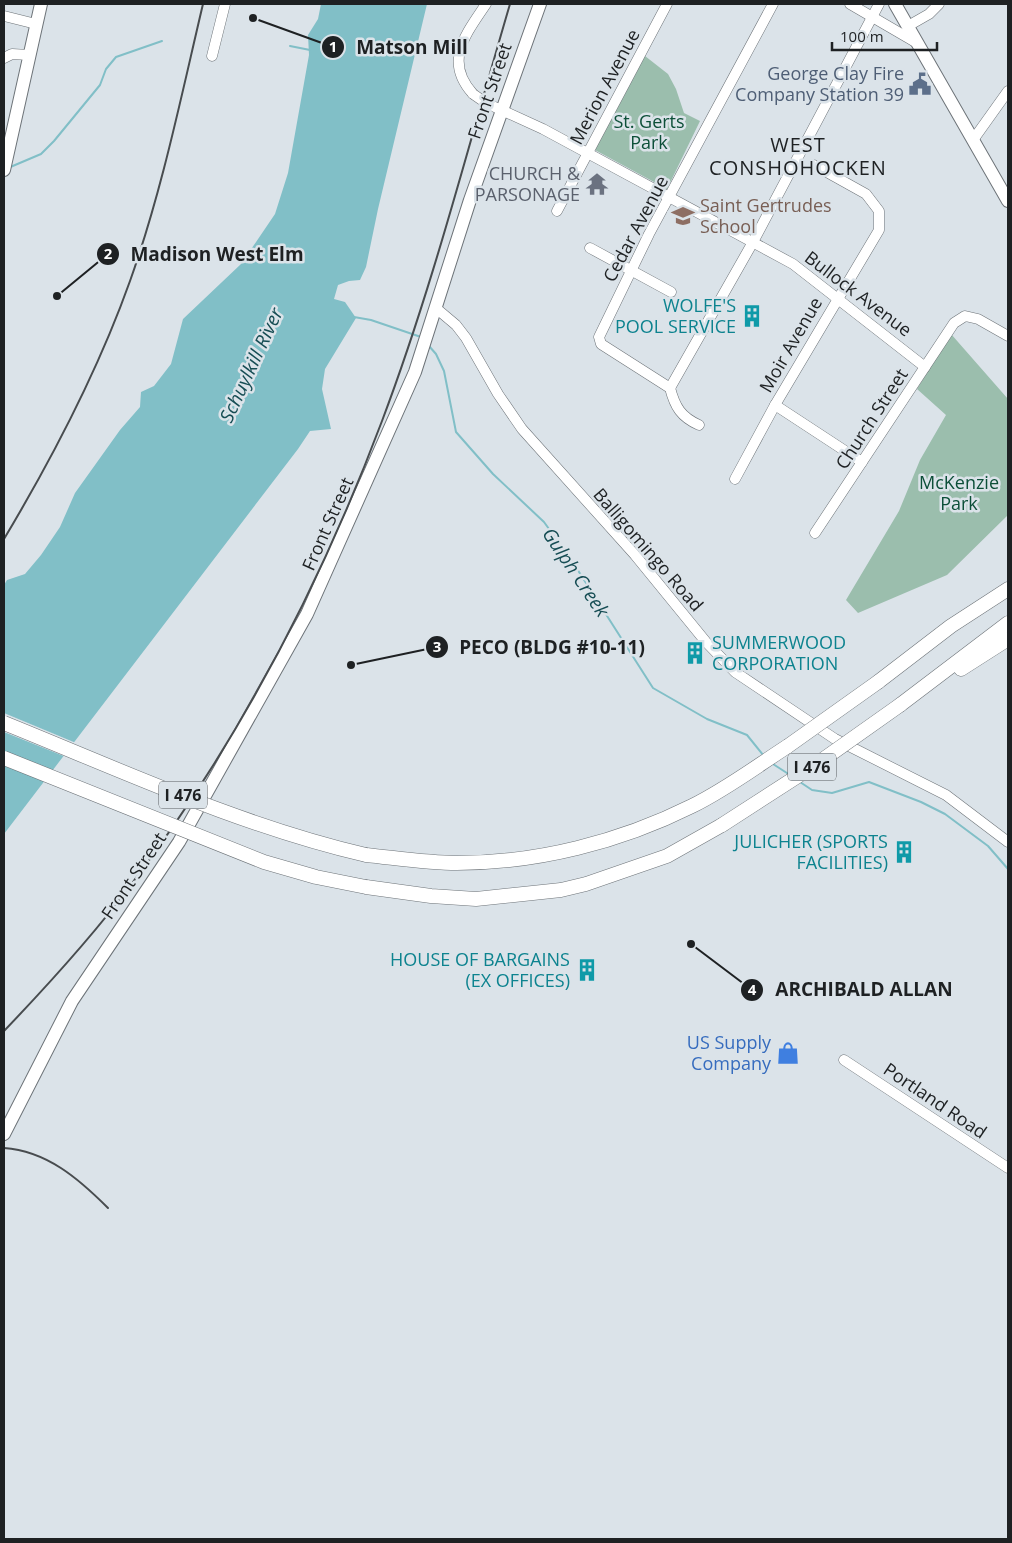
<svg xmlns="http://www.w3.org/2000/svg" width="1012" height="1543" viewBox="0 0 1012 1543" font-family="'Open Sans',sans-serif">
<rect width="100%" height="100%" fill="#dbe3e9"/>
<g fill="#9bbead">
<polygon points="645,56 668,74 676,89 684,113 700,121 667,189 595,150"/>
<polygon points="951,334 1008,399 1008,515 947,575 858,613 846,600 899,511 920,460 946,415 917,389"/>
</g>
<polygon fill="#81bfc7" points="321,4 427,4 378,209 366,267 360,280 349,281 338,285 334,299 345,302 356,318 325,369 322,389 331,429 310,431 298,449 4,834 4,585 7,580 25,574 41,555 60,527 75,493 120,430 140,407 141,392 154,386 171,364 183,319 241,264 275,214 288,173 309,55 308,35 318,19"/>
<polygon fill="#dbe3e9" points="4,713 76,743 66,757 4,732"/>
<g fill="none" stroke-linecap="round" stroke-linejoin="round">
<g stroke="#81bfc7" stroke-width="2">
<polyline points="290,46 310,50"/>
<polyline points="8,168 41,154 54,141 100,85 106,69 116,57 162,41"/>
<polyline points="354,317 371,320 421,337"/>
<polyline points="429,346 436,354 444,371 456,432 493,474 544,522 572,561 653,688 707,719 747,735 764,756"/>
<polyline points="773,764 790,775"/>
<polyline points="800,782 812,790 832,793 869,782 921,802 945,814 988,846 1008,869"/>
</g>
<defs>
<g id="minor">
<polyline points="850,4 917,43"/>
<polyline points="4,16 36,24"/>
<polyline points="908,26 929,14 939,4"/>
<polyline points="212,56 225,4"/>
<polyline points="4,58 12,54 29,55"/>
<path d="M473 94C443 61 466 34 486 4"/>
<polyline points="486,103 543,129 793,264 925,367"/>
<polyline points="973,140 1008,91"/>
<polyline points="557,211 667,4"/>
<polyline points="590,248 671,292"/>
<polyline points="437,309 456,325 466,338 498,394 522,429 635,555 706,642 735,672 835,739 946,795 1008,842"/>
<polyline points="670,388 753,242 879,4"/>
<polyline points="775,405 862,462"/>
<path d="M699 425C681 417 675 407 670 388L601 344 599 337 649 234 773 4"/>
<polyline points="735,479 775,405 879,230 879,211 866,194 814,165"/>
<polyline points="815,533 954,323 965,316 978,319 1008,336"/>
<polyline points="844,1060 1008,1168"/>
</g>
<g id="major">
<polyline points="895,4 1008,201"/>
<polyline points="4,170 41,4"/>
<polyline points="4,1134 72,1001 179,842 307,614 415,372 470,200 540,4"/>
</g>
<g id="highway">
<polyline points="961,669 1008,639"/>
<polyline points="878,682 951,626 1008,589"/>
<polyline points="900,705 1008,623"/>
<path d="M366 855C396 858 427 863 457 863 537 863 620 842 692 806 725 790 757 766 788 746"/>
<polyline points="366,887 431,896 476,899 561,890 586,884 667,856 722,825"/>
</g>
</defs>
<use href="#minor" stroke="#6d7378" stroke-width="11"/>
<use href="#major" stroke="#6d7378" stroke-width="14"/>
<use href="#highway" stroke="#6d7378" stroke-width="15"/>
<use href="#minor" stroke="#fff" stroke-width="10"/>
<use href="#major" stroke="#fff" stroke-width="12"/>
<use href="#highway" stroke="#fff" stroke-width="14"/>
<g stroke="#484c4f" stroke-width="2">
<path d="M4 539C53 457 98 371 130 281 162 191 181 97 203 4"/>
<path d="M4 1031C48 985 92 937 130 886 236 746 320 586 382 421 433 286 469 143 510 4"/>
<path d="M4 1148C47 1151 79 1179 108 1208"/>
</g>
<defs>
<polyline id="minor-bridge" points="473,94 486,103"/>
<g id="highway-bridge">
<path d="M4 723C123 771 241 826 366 855"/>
<polyline points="788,746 878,682"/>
<polyline points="4,758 264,862 316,877 366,887"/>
<polyline points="722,825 818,763 900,705"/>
</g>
</defs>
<use href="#minor-bridge" stroke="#6d7378" stroke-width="11" stroke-linecap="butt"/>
<use href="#highway-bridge" stroke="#6d7378" stroke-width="15" stroke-linecap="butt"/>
<use href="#minor-bridge" stroke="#fff" stroke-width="10"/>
<use href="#highway-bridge" stroke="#fff" stroke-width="14"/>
</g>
<defs>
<symbol id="civic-bare" viewBox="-9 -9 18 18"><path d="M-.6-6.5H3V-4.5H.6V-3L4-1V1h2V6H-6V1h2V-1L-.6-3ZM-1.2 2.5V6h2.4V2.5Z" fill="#5c6f8a" stroke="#dbe3e9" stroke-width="2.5" paint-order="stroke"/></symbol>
<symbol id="temple-bare" viewBox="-9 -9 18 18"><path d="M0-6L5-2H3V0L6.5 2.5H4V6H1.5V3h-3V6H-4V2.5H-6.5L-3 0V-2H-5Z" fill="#6b7280" stroke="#dbe3e9" stroke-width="2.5" paint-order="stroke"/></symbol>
<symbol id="school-bare" viewBox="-9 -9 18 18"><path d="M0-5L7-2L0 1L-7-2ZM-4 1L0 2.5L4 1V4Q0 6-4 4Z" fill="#8d6e63" stroke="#dbe3e9" stroke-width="2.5" paint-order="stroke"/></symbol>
<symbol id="building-bare" viewBox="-9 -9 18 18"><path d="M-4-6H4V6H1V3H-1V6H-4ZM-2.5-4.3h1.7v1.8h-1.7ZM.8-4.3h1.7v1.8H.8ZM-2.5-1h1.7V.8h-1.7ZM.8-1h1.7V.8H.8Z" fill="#0f9aa8" stroke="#dbe3e9" stroke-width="2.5" paint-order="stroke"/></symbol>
<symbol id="shop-bare" viewBox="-9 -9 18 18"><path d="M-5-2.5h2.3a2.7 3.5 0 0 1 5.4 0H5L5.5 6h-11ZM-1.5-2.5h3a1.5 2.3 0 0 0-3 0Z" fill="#3f7fe0" stroke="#dbe3e9" stroke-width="2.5" paint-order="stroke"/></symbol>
</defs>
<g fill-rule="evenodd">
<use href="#civic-bare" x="904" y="68" width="32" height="32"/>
<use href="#temple-bare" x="581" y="168" width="32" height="32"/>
<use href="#school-bare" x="667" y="200" width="32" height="32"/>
<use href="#building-bare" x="736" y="300" width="32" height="32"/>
<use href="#building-bare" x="679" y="637" width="32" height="32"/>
<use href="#building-bare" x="888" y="836" width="32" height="32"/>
<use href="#building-bare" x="571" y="954" width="32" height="32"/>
<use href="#shop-bare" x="772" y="1037" width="32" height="32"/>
</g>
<g text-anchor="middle" stroke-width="5" stroke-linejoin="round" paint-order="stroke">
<g fill="#dbe3e9" stroke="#575b5e" stroke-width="1">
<rect x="788" y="753.5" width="48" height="27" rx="4"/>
<rect x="159" y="781.5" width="48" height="27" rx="4"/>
</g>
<g font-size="16" font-weight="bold" fill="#1e2123">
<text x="812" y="773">I 476</text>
<text x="183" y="801">I 476</text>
</g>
<g font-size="18" fill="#4e5e75" stroke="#dbe3e9" text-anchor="end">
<text x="904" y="80">George Clay Fire<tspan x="904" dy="21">Company Station 39</tspan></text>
</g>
<g font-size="18" fill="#1e2123" stroke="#dbe3e9">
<text transform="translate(605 87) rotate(-62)" y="6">Merion Avenue</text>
<text transform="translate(490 91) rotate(-71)" y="6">Front Street</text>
<text transform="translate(636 229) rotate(-62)" y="6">Cedar Avenue</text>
<text transform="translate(858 294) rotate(37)" y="6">Bullock Avenue</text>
<text transform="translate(791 345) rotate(-60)" y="6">Moir Avenue</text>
<text transform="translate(872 419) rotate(-57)" y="6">Church Street</text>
<text transform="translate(328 524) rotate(-66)" y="6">Front Street</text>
<text transform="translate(648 550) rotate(49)" y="6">Balligomingo Road</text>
<text transform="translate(134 876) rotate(-56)" y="6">Front Street</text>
<text transform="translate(935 1101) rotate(34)" y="6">Portland Road</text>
</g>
<g font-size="18" fill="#0c4f38" stroke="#dbe3e9">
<text x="649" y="128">St. Gerts<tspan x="649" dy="21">Park</tspan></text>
<text x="959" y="489">McKenzie<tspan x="959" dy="21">Park</tspan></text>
</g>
<g font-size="18" fill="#5b616d" stroke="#dbe3e9" text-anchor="end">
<text x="580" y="180">CHURCH &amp;<tspan x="580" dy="21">PARSONAGE</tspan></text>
</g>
<g font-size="18" fill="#785e54" stroke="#dbe3e9" text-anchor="start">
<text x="700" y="212">Saint Gertrudes<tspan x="700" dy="21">School</tspan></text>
</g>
<g font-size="18" fill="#0d838f" stroke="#dbe3e9" text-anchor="end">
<text x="736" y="312">WOLFE'S<tspan x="736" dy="21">POOL SERVICE</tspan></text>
<text x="712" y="649" text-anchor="start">SUMMERWOOD<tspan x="712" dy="21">CORPORATION</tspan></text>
<text x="888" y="848">JULICHER (SPORTS<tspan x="888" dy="21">FACILITIES)</tspan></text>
<text x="570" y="966">HOUSE OF BARGAINS<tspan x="570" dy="21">(EX OFFICES)</tspan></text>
</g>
<g font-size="18" fill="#366cbe" stroke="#dbe3e9" text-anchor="end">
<text x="771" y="1049">US Supply<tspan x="771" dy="21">Company</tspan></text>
</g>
<g font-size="19" font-style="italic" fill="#164d54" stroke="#dbe3e9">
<text transform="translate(251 365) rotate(-65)" y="7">Schuylkill River</text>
<text transform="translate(576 572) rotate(56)" y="7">Gulph Creek</text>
</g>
<g font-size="20" letter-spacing="1" fill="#1e2123" stroke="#dbe3e9">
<text x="798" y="152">WEST<tspan x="798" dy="23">CONSHOHOCKEN</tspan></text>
</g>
</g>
<path fill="none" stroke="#1e2123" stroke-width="2" d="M253 18L333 47M57 296L108 254M351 665L437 647M691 944L752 990"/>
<g fill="#1e2123" stroke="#dbe3e9" stroke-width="2">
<circle cx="253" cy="18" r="5"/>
<circle cx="57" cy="296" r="5"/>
<circle cx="351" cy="665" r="5"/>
<circle cx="691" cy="944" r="5"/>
<circle cx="333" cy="47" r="12"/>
<circle cx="108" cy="254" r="12"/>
<circle cx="437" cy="647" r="12"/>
<circle cx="752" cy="990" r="12"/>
</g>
<g font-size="15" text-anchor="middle" font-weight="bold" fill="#fff">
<text x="333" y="52">1</text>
<text x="108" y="259">2</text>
<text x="437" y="652">3</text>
<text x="752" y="995">4</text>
</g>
<g font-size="19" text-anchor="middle" font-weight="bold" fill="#1e2123" stroke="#dbe3e9" stroke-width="5" stroke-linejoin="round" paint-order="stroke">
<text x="412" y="54">Matson Mill</text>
<text x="217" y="261">Madison West Elm</text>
<text x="552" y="654">PECO (BLDG #10-11)</text>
<text x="864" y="996">ARCHIBALD ALLAN</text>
</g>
<rect width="1012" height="1543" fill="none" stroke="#1e2123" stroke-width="10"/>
<path d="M832 42v8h105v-8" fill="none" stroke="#1e2123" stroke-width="2.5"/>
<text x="840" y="42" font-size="15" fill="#1e2123" stroke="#dbe3e9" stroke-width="4" paint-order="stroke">100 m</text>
</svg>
